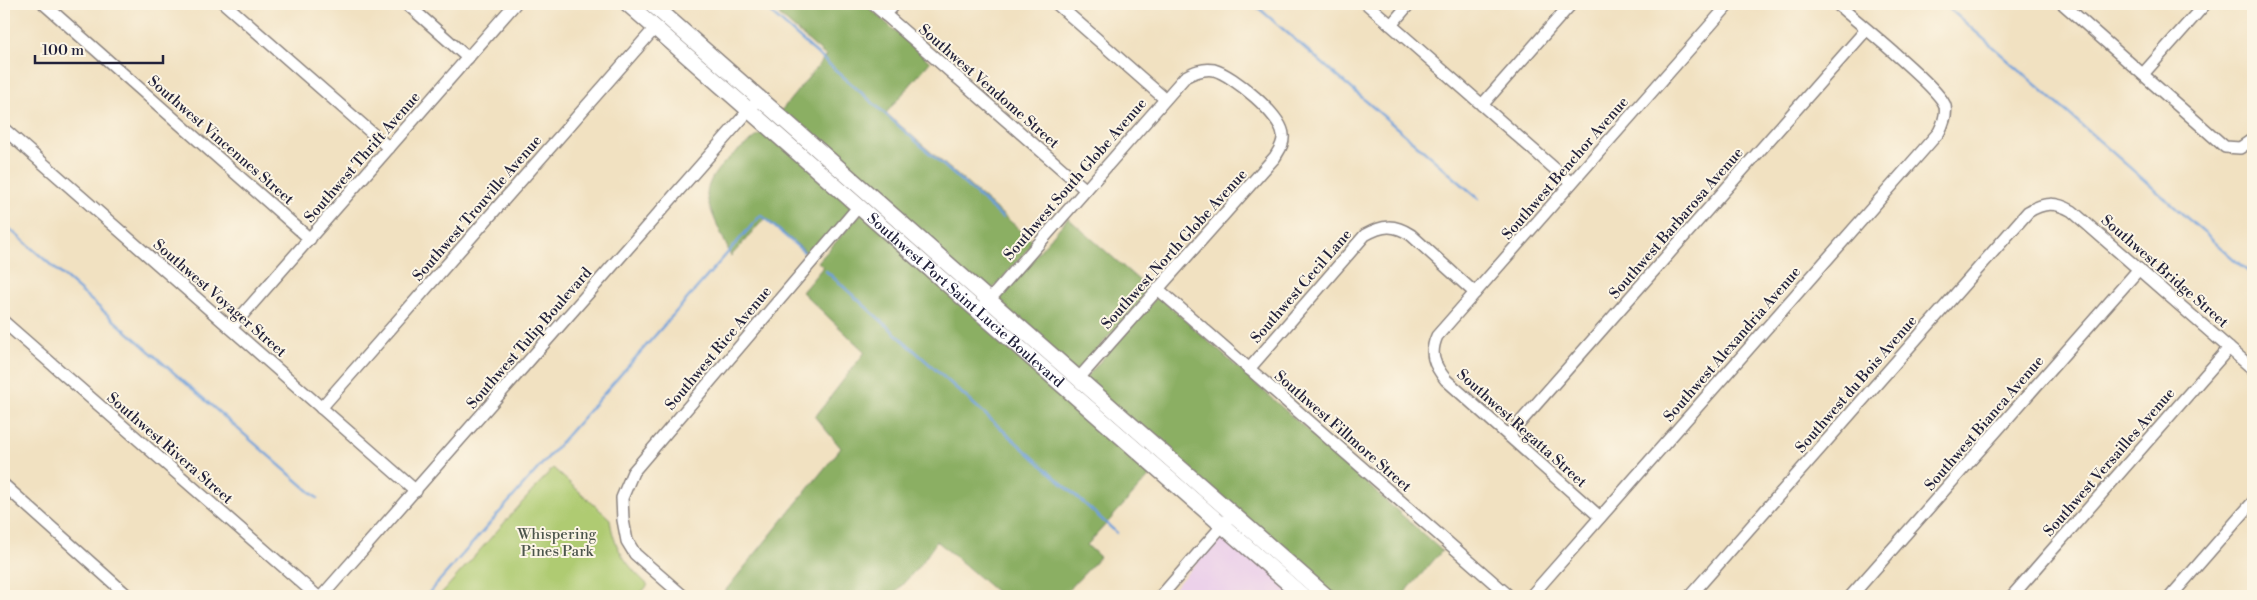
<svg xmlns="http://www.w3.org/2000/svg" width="2257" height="600" viewBox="0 0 2257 600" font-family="'Libre Bodoni',serif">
<rect width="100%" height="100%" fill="#fcf5e5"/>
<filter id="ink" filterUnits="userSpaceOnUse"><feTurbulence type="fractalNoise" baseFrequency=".02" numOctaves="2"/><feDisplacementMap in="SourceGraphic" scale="10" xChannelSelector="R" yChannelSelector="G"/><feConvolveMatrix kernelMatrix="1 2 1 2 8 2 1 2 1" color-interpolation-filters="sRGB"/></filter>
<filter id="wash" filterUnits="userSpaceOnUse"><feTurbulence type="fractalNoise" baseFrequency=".0096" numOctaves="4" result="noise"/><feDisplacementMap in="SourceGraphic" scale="20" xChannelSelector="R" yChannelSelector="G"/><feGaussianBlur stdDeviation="1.12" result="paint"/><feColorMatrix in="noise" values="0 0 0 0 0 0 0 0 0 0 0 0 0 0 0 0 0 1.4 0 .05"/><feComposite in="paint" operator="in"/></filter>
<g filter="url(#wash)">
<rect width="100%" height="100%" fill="#f1e1c1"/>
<polygon fill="#ecd1ea" points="1227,528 1306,596 1167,596"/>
<path fill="#afcb72" stroke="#687656" d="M553 468 610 519C613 547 627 566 648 585L638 596H439Z"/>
<g fill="#8baf64" stroke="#566850">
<polygon points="789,4 865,4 930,62 886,113 1034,242 984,299 776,117 826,56 779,15"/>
<path d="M767 129 859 201 811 256 765 218 731 256C726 243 707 206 707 195 707 168 748 144 767 129Z"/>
<polygon points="866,208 1156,469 1087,545 1100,557 1063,596 1001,596 937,541 921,564 892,596 721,596 841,448 815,417 865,352 802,292 823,267 818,262"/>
<polygon points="1068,218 1150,290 1073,377 992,306"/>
<polygon points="1158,296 1442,551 1402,596 1323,596 1080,384"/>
</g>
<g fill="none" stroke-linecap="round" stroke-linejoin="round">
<g stroke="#70a0da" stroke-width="2.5">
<polyline points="761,4 1003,218"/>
<polyline points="1254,4 1479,199"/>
<polyline points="1944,4 2253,276"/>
<polyline points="4,224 317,498"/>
<polyline points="826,271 1117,533"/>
<polyline points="426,596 761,215 804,252"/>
</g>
</g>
</g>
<g filter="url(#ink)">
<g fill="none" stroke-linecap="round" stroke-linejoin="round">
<defs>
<g id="minor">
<polyline points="44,4 310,239"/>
<polyline points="225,4 389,148"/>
<polyline points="407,4 468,58"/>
<polyline points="873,4 1086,190"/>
<polyline points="1057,4 1165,99"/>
<polyline points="1367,4 1571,183"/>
<polyline points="2063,4 2225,147 2240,148 2253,139"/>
<polyline points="885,15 895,4"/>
<polyline points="1391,25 1409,4"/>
<polyline points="2143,74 2205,4"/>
<polyline points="1482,105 1571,4"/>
<polyline points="4,129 416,491"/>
<polyline points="1158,289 1509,596"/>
<path d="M984 306 1185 77C1194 72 1203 68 1214 70 1233 75 1282 116 1283 135 1284 144 1279 150 1275 157L1079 378"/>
<polyline points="4,322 317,596"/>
<polyline points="231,328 515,4"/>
<path d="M1249 369 1365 235C1383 225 1394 224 1411 235L1475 293"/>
<polyline points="321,408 655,28"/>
<polyline points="1509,435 1866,30"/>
<polyline points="4,485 128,596"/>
<path d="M1600 517 1446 380C1434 365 1429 354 1437 336L1729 4"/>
<polyline points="322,596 759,99"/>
<polyline points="683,596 635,554 627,541 623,520 622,498 633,472 859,206"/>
<polyline points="1161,596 1228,519"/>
<path d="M1531 596 1939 132C1943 124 1947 115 1945 106 1940 88 1856 21 1837 4"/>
<path d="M1690 596 2028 212C2044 202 2056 202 2072 211L2253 369"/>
<polyline points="1851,596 2139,269"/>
<polyline points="2012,596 2229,348"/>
<polyline points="2171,596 2253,502"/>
</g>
<g id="major">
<path id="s1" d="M628 4 1303 596"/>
<polyline points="652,4 1326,596"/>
</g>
</defs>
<use href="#minor" stroke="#8a827e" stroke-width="14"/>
<use href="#major" stroke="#8a827e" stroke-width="18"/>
<use href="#minor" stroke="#fff" stroke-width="11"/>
<use href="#major" stroke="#fff" stroke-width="15"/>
</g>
</g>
<g text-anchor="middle" stroke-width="4" stroke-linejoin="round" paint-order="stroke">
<g font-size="15" fill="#22223b" stroke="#fcf5e5">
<text transform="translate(989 86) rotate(41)" y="5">Southwest Vendome Street</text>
<text transform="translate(221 140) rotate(41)" y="5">Southwest Vincennes Street</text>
<text transform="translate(362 157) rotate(-49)" y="5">Southwest Thrift Avenue</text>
<text transform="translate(1565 168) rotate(-49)" y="5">Southwest Benchor Avenue</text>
<text transform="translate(1075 179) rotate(-49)" y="5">Southwest South Globe Avenue</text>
<text transform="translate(477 208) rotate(-49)" y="5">Southwest Trouville Avenue</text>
<text transform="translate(1676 223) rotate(-49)" y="5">Southwest Barbarosa Avenue</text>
<text transform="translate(1174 249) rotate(-48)" y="5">Southwest North Globe Avenue</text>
<text transform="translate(2165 271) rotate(41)" y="5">Southwest Bridge Street</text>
<text transform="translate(1301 286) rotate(-49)" y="5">Southwest Cecil Lane</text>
<text transform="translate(220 298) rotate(41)" y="5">Southwest Voyager Street</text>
<text dy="5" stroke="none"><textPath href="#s1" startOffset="449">Southwest Port Saint Lucie Boulevard</textPath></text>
<text transform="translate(529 338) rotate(-49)" y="5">Southwest Tulip Boulevard</text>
<text transform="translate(1732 344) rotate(-49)" y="5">Southwest Alexandria Avenue</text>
<text transform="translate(718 348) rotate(-50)" y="5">Southwest Rice Avenue</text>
<text transform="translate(1856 384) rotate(-49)" y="5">Southwest du Bois Avenue</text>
<text transform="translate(1984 423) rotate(-49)" y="5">Southwest Bianca Avenue</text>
<text transform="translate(1522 428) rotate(42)" y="5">Southwest Regatta Street</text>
<text transform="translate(1343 431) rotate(41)" y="5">Southwest Fillmore Street</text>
<text transform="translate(170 448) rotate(41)" y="5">Southwest Rivera Street</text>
<text transform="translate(2109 462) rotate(-49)" y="5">Southwest Versailles Avenue</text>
</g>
<g font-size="15" fill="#4c554c" stroke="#fcf5e5">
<text x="557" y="539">Whispering<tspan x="557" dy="17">Pines Park</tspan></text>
</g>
</g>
<rect width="2257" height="600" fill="none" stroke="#fcf5e5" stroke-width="20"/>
<path d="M35 55v8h128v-8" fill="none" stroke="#22223b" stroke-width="2.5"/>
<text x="42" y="55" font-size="15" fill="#22223b" stroke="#fcf5e5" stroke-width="4" paint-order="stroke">100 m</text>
</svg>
